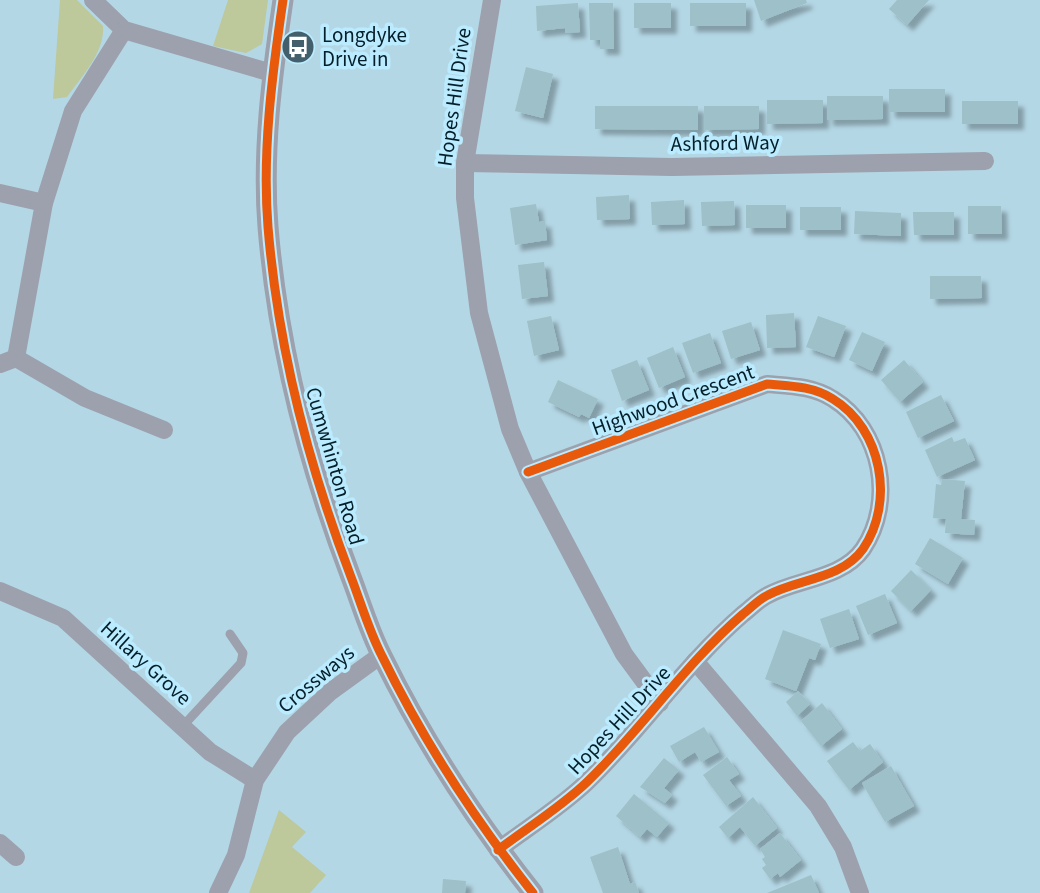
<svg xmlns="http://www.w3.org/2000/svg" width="1040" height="893" viewBox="0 0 1040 893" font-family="'Source Sans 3',sans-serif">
<defs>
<filter id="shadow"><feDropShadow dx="6" dy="6" stdDeviation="2" flood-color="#0004"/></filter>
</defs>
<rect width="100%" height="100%" fill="#b4d7e5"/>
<g fill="#bdc89b">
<path d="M60 0H77L103 26C105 52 82 76 67 97L53 99Z"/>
<polygon points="228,0 268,0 262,44 246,53 213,46"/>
<polygon points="279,810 306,832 292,847 326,875 310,893 249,893"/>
</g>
<g fill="#9ec0c9" filter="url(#shadow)">
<polygon points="754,0 806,0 807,3 761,21"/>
<polygon points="897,0 929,0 907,25 889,9"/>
<polygon points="578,3 580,32 565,33 565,28 537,31 536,6"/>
<polygon points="589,3 613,3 614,49 600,49 600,40 590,40"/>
<rect x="634" y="3" width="37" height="25"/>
<rect x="690" y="3" width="56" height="23"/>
<polygon points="526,67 553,74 543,118 515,111"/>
<rect x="889" y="89" width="56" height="23"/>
<polygon points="827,96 883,96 883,119 827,120"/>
<polygon points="767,100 823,100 823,123 767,124"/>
<rect x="962" y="101" width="56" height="23"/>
<polygon points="595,106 698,106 698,130 595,129"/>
<polygon points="704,106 759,106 759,129 704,130"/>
<polygon points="629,195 630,219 597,220 596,197"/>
<polygon points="684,200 685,224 652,225 651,202"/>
<polygon points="734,201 735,225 702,226 701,202"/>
<polygon points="536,204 539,222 545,221 547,240 515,245 510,208"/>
<rect x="746" y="205" width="40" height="23"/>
<polygon points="968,206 1001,206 1002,234 968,234"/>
<rect x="800" y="207" width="41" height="23"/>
<polygon points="855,211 901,213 901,236 854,234"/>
<polygon points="913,212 954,212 954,235 914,235"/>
<polygon points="544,262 548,296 522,299 518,265"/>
<polygon points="930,276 981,276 982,298 930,299"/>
<polygon points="794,313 796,347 767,348 766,315"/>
<polygon points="551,316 559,350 534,356 527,321"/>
<polygon points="818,316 846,326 834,357 806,347"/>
<polygon points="751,322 760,350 731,359 722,331"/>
<polygon points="862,332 885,342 872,371 849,360"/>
<polygon points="710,333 721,363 693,373 682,343"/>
<polygon points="673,347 685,377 659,388 647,358"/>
<polygon points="637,360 649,390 622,401 611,370"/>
<polygon points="904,360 923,382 900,402 881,380"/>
<polygon points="558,380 598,399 589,418 581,414 579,417 548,402"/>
<polygon points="941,395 954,421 918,438 906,412"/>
<polygon points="952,437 954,442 965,438 975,460 937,477 925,450"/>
<polygon points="942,479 965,481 961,519 975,520 974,535 945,533 946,519 933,518 936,484 941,485"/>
<polygon points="930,538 963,558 948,584 915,564"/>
<polygon points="911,570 931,590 911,611 891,591"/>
<polygon points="885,594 897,623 868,635 856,606"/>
<polygon points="849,609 859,639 830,648 820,619"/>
<polygon points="783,630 821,644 815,660 809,658 796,691 765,679"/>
<polygon points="798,691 810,704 797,716 786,702"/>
<polygon points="822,703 842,729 821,746 801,721"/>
<polygon points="704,727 719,752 701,762 695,752 679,762 670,746"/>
<polygon points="853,742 860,751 870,744 883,762 849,790 827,761"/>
<polygon points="727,757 739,774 729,780 741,796 726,806 703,775"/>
<polygon points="664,758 679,770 664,788 672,795 665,803 640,787"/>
<polygon points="891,766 914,806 885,822 862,783"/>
<polygon points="634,794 669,823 657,837 647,829 640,837 616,816"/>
<polygon points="753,797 777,828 755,846 740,827 728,838 719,827"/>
<polygon points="780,833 801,860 780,877 778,873 770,879 762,868 766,865 762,859 765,857 760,849"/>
<polygon points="618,847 630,884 635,882 639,893 603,893 590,857"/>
<polygon points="811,875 819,893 767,893"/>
<polygon points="443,879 466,881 465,893 442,893"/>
</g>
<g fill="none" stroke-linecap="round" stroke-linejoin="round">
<polyline stroke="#9ca1ad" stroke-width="9" points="182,727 241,663 243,653 230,634"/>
<g stroke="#9ca1ad" stroke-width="18">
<polyline points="93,0 124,30 272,73"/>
<polyline points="492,0 465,163 465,198 479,313 510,429 528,472 624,654 660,703"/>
<polyline points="465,163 672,167 985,161"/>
<polyline points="0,193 44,203"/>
<polyline points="16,358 85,398 164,430"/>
<polyline points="0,364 16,358 44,203 73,111 124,30"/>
<polyline points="0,591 63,618 210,752 255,780"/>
<polyline points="695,661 818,806 843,847 860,893"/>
<polyline points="0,843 16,857"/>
<path d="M498 850C527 828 561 807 587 782 642 729 685 664 743 614 751 608 759 599 768 595 797 579 842 579 863 549 895 502 882 429 833 399 813 386 790 386 767 384L528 472"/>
<polyline points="218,893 236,855 255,780 287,732 330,692 381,655"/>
</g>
<path stroke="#9ca1ad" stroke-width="21" d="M283 0C272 75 262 152 268 227 278 348 308 464 351 577 361 603 369 631 382 656 423 740 475 820 533 893"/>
<defs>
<g id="cycleway">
<path d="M283 0C272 75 262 152 268 227 278 348 308 464 351 577 361 603 369 631 382 656 423 740 475 820 533 893"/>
<path d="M498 850C527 828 561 807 587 782 642 729 685 664 743 614 751 608 759 599 768 595 797 579 842 579 863 549 895 502 882 429 833 399 813 386 790 386 767 384L528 472"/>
</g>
</defs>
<use href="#cycleway" stroke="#bbebfe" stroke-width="13"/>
<use href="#cycleway" stroke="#e8590c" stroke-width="9"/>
</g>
<defs>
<symbol id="bus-disc" viewBox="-11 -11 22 22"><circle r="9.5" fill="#425f6b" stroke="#bbebfe"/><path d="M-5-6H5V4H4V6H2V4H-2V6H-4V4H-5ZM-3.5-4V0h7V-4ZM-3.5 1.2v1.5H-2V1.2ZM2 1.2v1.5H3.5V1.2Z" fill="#fff"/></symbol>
</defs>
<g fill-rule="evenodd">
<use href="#bus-disc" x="279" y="28" width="38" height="38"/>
</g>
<g text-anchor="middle" stroke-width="7" stroke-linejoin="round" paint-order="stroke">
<g font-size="21" fill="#041f29" stroke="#bbebfe" text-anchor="start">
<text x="322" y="42">Longdyke<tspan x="322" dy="24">Drive in</tspan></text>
</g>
<g font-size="21" fill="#041f29" stroke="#bbebfe">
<text transform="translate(454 97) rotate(-82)" y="7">Hopes Hill Drive</text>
<text transform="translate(725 143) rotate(-1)" y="7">Ashford Way</text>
<text transform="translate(673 400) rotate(-20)" y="7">Highwood Crescent</text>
<text transform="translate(335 466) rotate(74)" y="7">Cumwhinton Road</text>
<text transform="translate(146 663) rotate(42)" y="7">Hillary Grove</text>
<text transform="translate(316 679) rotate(-40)" y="7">Crossways</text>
<text transform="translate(619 720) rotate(-47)" y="7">Hopes Hill Drive</text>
</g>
</g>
</svg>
